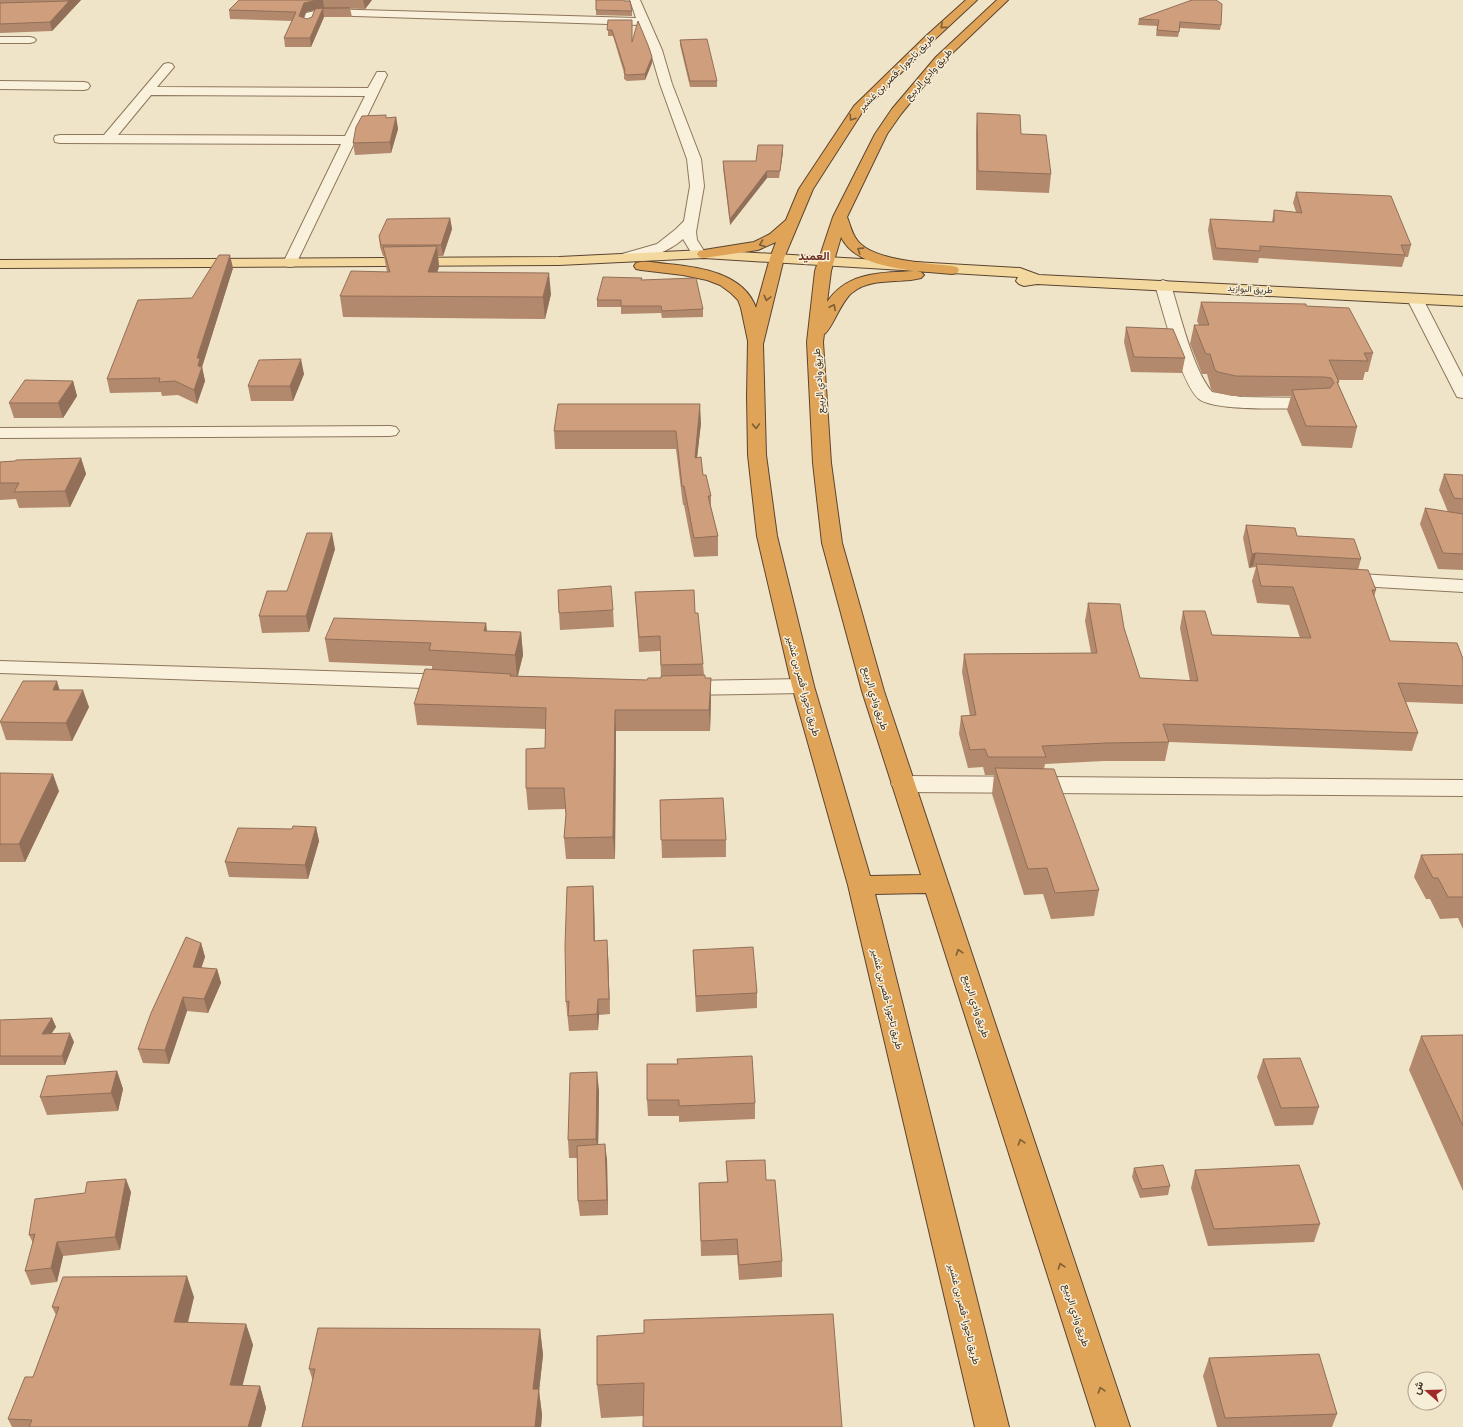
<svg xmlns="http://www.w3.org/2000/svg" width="1463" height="1427" viewBox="0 0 1463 1427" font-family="Literata,Vazirmatn,serif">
<rect width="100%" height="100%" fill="#f0e4c8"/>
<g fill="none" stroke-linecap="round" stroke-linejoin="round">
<defs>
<g id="minor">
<path d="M630 0H640L662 50 672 84 701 159 704 186 696 232 697 240 706 254 704 257 699 258 694 257 683 239C670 251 639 264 622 260L620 257 622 254 657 244 676 229 684 221 690 186 687 159 660 84 650 50 639 25 324 15 315 17 312 26 308 27 302 24 306 13 324 9 636 18Z"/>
<polygon points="0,37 30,37 34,38 36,40 34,42 30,43 0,43"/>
<path d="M168 63 172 64 174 67 157 87 368 88 377 72H385L387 75 295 266 290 267 285 266 283 263 341 144 60 143 55 142 54 139 55 136 60 135H104L164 64ZM151 95 365 96 345 136 118 135Z"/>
<polygon points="0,81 84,82 88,83 90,86 88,89 84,90 0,89"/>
<path d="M1163 280 1168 282 1171 285C1180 314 1193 370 1212 392L1241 397 1318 398 1324 399 1327 403 1324 407 1318 408C1295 408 1215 412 1199 399 1181 384 1163 310 1155 285L1158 282Z"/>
<polygon points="1415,294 1420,296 1423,299 1463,377 1463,398 1457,397 1455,393 1407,299 1410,296"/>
<polygon points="390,426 396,427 399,431 396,435 390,436 0,438 0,428"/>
<polygon points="1342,573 1463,580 1463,592 1342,585 1335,583 1332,579 1335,575"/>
<polygon points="0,661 452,675 460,677 463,682 460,687 452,689 0,673"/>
<polygon points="803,679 811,681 814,686 811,691 803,693 682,695 674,693 671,688 674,683 682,681"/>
<polygon points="903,776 1463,780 1463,796 903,792 895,789 891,784 895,779"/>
</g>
<polygon id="major" points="704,250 1020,268 1039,275 1463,296 1463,306 1037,284 1024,286 1019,284 1016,281 1018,277 704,258 559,265 0,268 0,260 559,257"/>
<path id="highway" d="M966 0H977L934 40 863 111 813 189 784 258 763 344 766 455 777 536 814 686 870 876 921 875 862 691 822 543 813 463 807 342 815 271 833 217 875 134 892 109 936 57 997 0H1008L944 61 901 114 887 134 847 217C850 224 852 234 857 240 872 261 928 263 952 266L957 267 959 270 957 273 952 274 917 271 921 272 924 275 921 278C899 284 872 277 853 292 841 300 831 332 824 334L823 342 831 463 842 543 884 691 1130 1427H1096L926 893 875 894 1009 1427H975L848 885 792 686 757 536 748 455 747 396 748 341 741 308 738 300 731 293 720 285 707 280 683 275 641 270 636 269 634 266 636 263C645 260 657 263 667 264 699 267 744 273 756 308L770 258 776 242 758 250 704 258 699 257 697 254 699 251 704 250 754 242 770 234 786 220 799 189 854 106 926 36ZM841 237C854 263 889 267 915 271 882 273 848 271 827 302L831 271Z"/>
</defs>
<use href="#minor" stroke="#8d765c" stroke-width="2"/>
<use href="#major" stroke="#5b4430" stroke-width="2"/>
<use href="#highway" stroke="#5b4430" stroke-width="2"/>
<use href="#minor" fill="#faf1dc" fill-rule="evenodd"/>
<use href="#major" fill="#f3d9a0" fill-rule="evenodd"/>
<use href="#highway" fill="#e0a458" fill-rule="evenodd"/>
</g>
<g fill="#b2896c" fill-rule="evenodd">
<polygon points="0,0 81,0 52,31 0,33"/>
<path d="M239 0H372L365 9 323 8H350L352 17H324L311 47H285L284 38 292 21 230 19 229 10ZM315 10 312 17 307 19 303 18 306 12Z"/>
<polygon points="596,10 632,11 632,16 596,15"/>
<polygon points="1139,19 1221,25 1220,30 1180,28 1178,37 1156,36 1157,26 1138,25"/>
<polygon points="608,20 632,42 652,63 645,80 627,81 624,79 624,73 613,36 608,36"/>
<polygon points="680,40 717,81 717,87 690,87 680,45"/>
<polygon points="977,113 1021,134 1051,174 1049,193 976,190 976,131"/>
<polygon points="396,117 398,129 391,153 355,155 353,143"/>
<polygon points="783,152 779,178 767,178 730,225 723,168 723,161 756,161"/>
<polygon points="1296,192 1411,245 1408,257 1405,257 1402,267 1259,258 1258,263 1213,260 1208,230 1210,219 1272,222 1274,210 1296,212 1293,203"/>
<polygon points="450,218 452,229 443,256 438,256 439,267 437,272 551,294 545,319 343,317 340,296 387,272 384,256 383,256 380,247 379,236"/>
<polygon points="233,268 202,367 205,381 197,404 178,395 162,396 161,392 110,393 107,379 192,298"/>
<polygon points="642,280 703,309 703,317 662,318 661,313 621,314 621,307 597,307 597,300"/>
<polygon points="1201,302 1306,306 1373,353 1368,372 1365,372 1363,380 1338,380 1339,382 1338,384 1357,427 1352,448 1302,446 1287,410 1291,396 1232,396 1214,392 1211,389 1207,374 1202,374 1190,344 1194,325 1199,325 1197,321"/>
<polygon points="1126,327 1185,358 1182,373 1131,372 1124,342"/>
<polygon points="304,374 293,401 251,401 248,386"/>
<polygon points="73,381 77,396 63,418 14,418 9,403"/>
<polygon points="701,423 697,457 703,475 711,496 711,507 718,536 718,556 694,557 684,505 683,505 676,449 555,449 554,431"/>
<polygon points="81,458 86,474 70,507 19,508 16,499 0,500 0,462"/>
<polygon points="1444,474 1463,475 1463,570 1438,569 1420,524 1425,508 1448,512 1439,490"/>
<polygon points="1246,525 1297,536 1361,559 1358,570 1376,590 1374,597 1390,641 1463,659 1463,704 1406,702 1418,733 1412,751 1169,742 1165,761 1104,761 1045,764 1044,769 1099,890 1094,916 1051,919 1043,894 1024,895 992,794 994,775 985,775 983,767 968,768 959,734 961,716 970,716 962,672 964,654 1091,653 1085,621 1088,603 1124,628 1140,678 1190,681 1180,628 1183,611 1212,635 1300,638 1289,605 1257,603 1252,581 1256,567 1249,568 1243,538"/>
<polygon points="335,549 309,632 262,633 259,616 287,591"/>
<polygon points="635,592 695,613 703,664 704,675 705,678 711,678 711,699 710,731 616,731 615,859 566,859 564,838 566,815 565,809 528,810 526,788 545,748 546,729 417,725 414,704 432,669 432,666 329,662 325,639 486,623 487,631 521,632 523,655 518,676 647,680 661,678 660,651 639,652"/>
<polygon points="613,610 614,627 560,630 559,613"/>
<polygon points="60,690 89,707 72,741 6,740 0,722"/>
<polygon points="0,773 59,791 25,862 0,862"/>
<polygon points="660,800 726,840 726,857 662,858"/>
<polygon points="316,827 319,841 308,879 229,877 225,862"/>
<polygon points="1463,854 1463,929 1458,918 1440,919 1430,899 1426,899 1414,877 1421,855"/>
<polygon points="593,886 594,901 595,941 608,955 610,1014 599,1015 598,1030 569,1031 566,1002"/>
<polygon points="201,943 205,957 201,968 217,969 221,983 208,1013 187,1011 169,1064 143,1063 138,1049"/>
<polygon points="693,950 757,993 757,1008 696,1012"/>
<polygon points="52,1018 56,1027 51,1034 74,1042 65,1065 0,1065 0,1020"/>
<polygon points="1463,1035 1463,1191 1409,1070 1421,1036"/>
<polygon points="1263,1059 1319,1107 1313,1125 1275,1126 1257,1077"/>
<polygon points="647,1064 755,1103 755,1119 679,1122 679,1116 648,1116 647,1100"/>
<polygon points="117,1071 123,1089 118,1111 47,1115 40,1097"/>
<polygon points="599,1090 598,1144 607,1159 608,1215 580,1216 578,1201 577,1158 569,1158 568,1140"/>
<polygon points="726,1161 766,1180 782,1261 782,1277 739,1280 737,1255 701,1256 699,1183 727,1182"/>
<polygon points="1134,1168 1170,1186 1168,1195 1140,1198 1132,1177"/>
<polygon points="1195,1170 1320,1224 1314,1242 1208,1246 1191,1188"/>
<polygon points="131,1192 120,1250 63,1256 57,1282 31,1285 25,1271 33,1243 29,1235"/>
<polygon points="194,1297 188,1323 246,1324 253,1345 242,1386 260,1386 266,1408 261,1427 12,1427 8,1419 33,1377 56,1315 52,1307"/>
<polygon points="540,1329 543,1355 539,1391 542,1415 541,1427 302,1427 313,1381 309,1369"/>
<polygon points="597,1336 842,1427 644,1416 601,1418 597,1385"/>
<polygon points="1209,1358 1337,1414 1332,1427 1217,1427 1203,1376"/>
</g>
<g fill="#916f58">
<polygon points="70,0 81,0 52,31 50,22"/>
<polygon points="317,0 323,0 324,8 306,12 301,25 299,16 304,3"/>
<polygon points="363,0 372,0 365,9"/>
<polygon points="323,8 324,17 311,47 310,38"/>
<polygon points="652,57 652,63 645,80 645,74"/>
<polygon points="396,117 398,129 391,153 390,142"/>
<polygon points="783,145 783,152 779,178 780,171"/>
<polygon points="767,171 767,178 730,225 730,219"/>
<polygon points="450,218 452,229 443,256 441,245"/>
<polygon points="437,246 439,267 430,293 428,272"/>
<polygon points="230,255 233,268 202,367 205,381 197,404 194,390 198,366 197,358"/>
<polygon points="549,273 551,294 545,319 543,297"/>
<polygon points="301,359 304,374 293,401 290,386"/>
<polygon points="73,381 77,396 63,418 58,403"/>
<polygon points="700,404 701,423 695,476 695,458"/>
<polygon points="81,458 86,474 70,507 65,491"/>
<polygon points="332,533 335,549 309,632 306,616"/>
<polygon points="1256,553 1253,566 1249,568 1252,554"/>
<polygon points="486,623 488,646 484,631"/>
<polygon points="521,632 523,655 517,678 515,655"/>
<polygon points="711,678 711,699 710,731 709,710"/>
<polygon points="57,681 62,698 53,690"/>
<polygon points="83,690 89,707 72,741 66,723"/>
<polygon points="615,710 616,731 615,859 613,837"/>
<polygon points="53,774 59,791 25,862 19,844"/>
<polygon points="316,827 319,841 308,879 305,865"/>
<polygon points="593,886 594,901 595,956 594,941"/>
<polygon points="607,940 608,955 610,1014 609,999"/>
<polygon points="201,943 205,957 197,981 193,967"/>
<polygon points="217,969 221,983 208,1013 204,999"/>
<polygon points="183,997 187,1011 169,1064 165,1050"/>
<polygon points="598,999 599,1015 598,1030 597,1014"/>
<polygon points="52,1018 56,1027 45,1043 42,1034"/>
<polygon points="70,1033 74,1042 65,1065 62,1056"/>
<polygon points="117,1071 123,1089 118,1111 111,1093"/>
<polygon points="597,1072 599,1090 598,1157 596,1139"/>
<polygon points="605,1144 607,1159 608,1215 607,1200"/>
<polygon points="126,1179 131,1192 120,1250 115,1237"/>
<polygon points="57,1242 63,1256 57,1282 51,1268"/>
<polygon points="187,1276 194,1297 182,1344 174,1322"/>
<polygon points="246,1324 253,1345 237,1407 230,1385"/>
<polygon points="540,1329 543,1355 539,1391 542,1415 541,1427 535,1427 533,1389"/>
<polygon points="260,1386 266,1408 261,1427 248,1427"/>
</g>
<g fill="#cf9f7d" stroke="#916f58">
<polygon points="69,0 70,0 50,22 0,24 0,3 68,1"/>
<polygon points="239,0 317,0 304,3 299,16 307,19 312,17 315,9 323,8 350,8 323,8 310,38 284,38 296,12 229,10"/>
<polygon points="596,0 624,0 624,1 630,1 632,11 596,10"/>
<polygon points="1192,0 1216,0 1222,4 1221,25 1180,22 1179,32 1157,30 1159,20 1139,19"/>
<polygon points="608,20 632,20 632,42 638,21 648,45 652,57 645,74 627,75 624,73 625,70 612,30 607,30"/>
<polygon points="707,39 717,81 690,81 680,40"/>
<polygon points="977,113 1020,115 1021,134 1046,135 1051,174 978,171"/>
<polygon points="386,115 386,118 396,117 390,142 353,143 356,127 362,116"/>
<polygon points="758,145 783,145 780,171 767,171 730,219 723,161 756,161"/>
<polygon points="1296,192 1391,196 1411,245 1401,245 1405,255 1260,246 1260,251 1216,248 1210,219 1274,222 1274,210 1302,213"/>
<polygon points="450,218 441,245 381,245 379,236 387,219"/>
<polygon points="437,246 428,272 549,273 543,297 340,296 351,271 390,272 383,247"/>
<polygon points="219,255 230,255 197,358 200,358 198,366 202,367 194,390 175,381 159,382 160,378 107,379 138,300 192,298"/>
<polygon points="603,277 642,278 641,280 696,278 703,309 662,311 661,306 621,306 621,300 597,300"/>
<polygon points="1201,302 1306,304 1306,306 1349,308 1373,353 1364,353 1368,361 1329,360 1339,382 1337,382 1357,427 1306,426 1292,390 1330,388 1334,383 1331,378 1324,377 1236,376 1218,372 1215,370 1210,354 1206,354 1205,352 1194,325 1209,325"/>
<polygon points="1126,327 1173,329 1185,358 1134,357"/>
<polygon points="301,359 290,386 248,386 259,360"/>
<polygon points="25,380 73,381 58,403 9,403"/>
<polygon points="558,404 700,404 695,458 701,457 703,475 706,475 711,496 708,496 718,536 694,538 684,486 682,486 676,431 554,431"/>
<polygon points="81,458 65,491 14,492 19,483 0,483 0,462 15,461 16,460"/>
<polygon points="1444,474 1463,475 1463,499 1454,498"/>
<polygon points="1425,508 1463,514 1463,554 1443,553"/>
<polygon points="1246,525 1295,528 1297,536 1354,539 1361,559 1256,553 1252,554"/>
<polygon points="307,533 332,533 306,616 259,616 267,591 287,591"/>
<polygon points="1256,564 1368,570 1376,590 1372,590 1390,641 1457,643 1463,659 1463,686 1398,683 1418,733 1163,724 1169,742 1107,743 1042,746 1046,757 988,757 985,749 970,750 961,716 976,715 964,654 1097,653 1088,603 1120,604 1124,628 1140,678 1198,681 1183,611 1205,611 1212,635 1311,638 1293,587 1261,586"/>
<polygon points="611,586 613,610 559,613 558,590"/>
<polygon points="694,590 695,613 698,613 703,664 661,665 660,636 639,637 635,592"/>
<polygon points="334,618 486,623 484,631 521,632 515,655 429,650 431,643 325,639"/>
<polygon points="425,669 511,674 510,676 647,680 648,678 661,678 661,676 705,675 705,678 711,678 709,710 615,710 613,837 564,838 566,814 564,788 526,788 526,749 545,748 546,708 414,704"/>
<polygon points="23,681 57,681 53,690 83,690 66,723 0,722"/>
<polygon points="995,768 1054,769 1099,890 1055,893 1047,868 1028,869"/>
<polygon points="0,773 53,774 19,844 0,844"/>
<polygon points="723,798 726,840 661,840 660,800"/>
<polygon points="293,826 316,827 305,865 225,862 238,828 292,829"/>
<polygon points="1463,854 1463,897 1448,897 1438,878 1433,878 1421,855"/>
<polygon points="593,886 594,941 607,940 609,999 598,999 597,1014 568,1016 569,1001 566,1002 565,946 567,887"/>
<polygon points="186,937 201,943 193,967 217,969 204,999 183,997 165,1050 138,1049 151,1013"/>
<polygon points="753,947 757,993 696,996 693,950"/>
<polygon points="52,1018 42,1034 70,1033 62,1056 0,1056 0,1020"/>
<polygon points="1463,1035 1463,1126 1421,1036"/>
<polygon points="752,1056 755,1103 679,1106 679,1100 647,1100 647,1064 678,1064 677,1059"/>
<polygon points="1300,1058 1319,1107 1281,1108 1263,1059"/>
<polygon points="117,1071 111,1093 40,1097 47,1076"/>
<polygon points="597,1072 596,1139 568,1140 570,1073"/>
<polygon points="605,1144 607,1200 578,1201 577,1146"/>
<polygon points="765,1160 766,1180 775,1180 782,1261 739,1265 737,1239 701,1241 699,1183 728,1182 726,1161"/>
<polygon points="1163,1165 1170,1186 1142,1189 1134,1168"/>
<polygon points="1299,1165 1320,1224 1214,1229 1195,1170"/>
<polygon points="126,1179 115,1237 57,1242 51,1268 25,1271 35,1234 29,1235 35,1199 85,1193 87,1182"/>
<polygon points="187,1276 174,1322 246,1324 230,1385 260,1386 248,1427 29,1427 32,1420 8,1419 25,1377 33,1377 59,1307 52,1307 63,1277"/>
<polygon points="833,1314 842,1427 643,1427 644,1383 597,1385 597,1336 644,1333 644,1320"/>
<polygon points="318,1328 540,1329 533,1389 539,1389 535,1427 302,1427 315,1369 309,1369"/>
<polygon points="1319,1354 1337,1414 1225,1418 1209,1358"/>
</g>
<defs><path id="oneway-chevron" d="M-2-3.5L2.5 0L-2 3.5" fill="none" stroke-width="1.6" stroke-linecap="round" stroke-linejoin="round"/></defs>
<g stroke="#7e5d36">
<use href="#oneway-chevron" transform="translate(943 26) rotate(138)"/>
<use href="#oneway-chevron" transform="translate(852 118) rotate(123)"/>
<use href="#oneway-chevron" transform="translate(762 244) rotate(159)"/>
<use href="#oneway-chevron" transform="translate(860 250) rotate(-147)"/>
<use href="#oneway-chevron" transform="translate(767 298) rotate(104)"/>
<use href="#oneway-chevron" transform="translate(833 307) rotate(-63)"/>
<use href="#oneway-chevron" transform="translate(756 426) rotate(88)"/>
<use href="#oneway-chevron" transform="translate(959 952) rotate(-108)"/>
<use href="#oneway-chevron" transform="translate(1021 1142) rotate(-108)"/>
<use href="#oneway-chevron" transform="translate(1061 1266) rotate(-108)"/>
<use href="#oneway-chevron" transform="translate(1101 1390) rotate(-108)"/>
</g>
<g text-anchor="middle" stroke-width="3" stroke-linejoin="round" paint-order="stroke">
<g font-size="9" fill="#3d2e20" stroke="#f7eed8">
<text transform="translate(1250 289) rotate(3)" y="3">طريق البوازيد</text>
</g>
<g font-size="10" fill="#3d2e20" stroke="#f7eed8">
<text transform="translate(896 72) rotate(-45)" y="4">طريق تاجورا -قصر بن غشير</text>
<text transform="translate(928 74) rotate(-48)" y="4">طريق وادي الربيع</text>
<text transform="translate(818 381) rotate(-94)" y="4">طريق وادي الربيع</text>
<text transform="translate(804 686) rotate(75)" y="4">طريق تاجورا -قصر بن غشير</text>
<text transform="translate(876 698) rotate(73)" y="4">طريق وادي الربيع</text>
<text transform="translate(888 999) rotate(76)" y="4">طريق تاجورا -قصر بن غشير</text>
<text transform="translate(977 1006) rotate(72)" y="4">طريق وادي الربيع</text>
<text transform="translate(965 1314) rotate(76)" y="4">طريق تاجورا -قصر بن غشير</text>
<text transform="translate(1077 1315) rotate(72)" y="4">طريق وادي الربيع</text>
</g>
<g font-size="12" font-weight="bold" fill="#6b2e1e" stroke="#f7eed8">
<text x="814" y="260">العميد</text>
</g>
</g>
<g transform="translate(1427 1391) rotate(290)"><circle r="19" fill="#f7eed8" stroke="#ada18e"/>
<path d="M0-3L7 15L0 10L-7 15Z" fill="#9e2a2b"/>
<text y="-6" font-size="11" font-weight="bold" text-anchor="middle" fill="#3d2e20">ش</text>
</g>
</svg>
